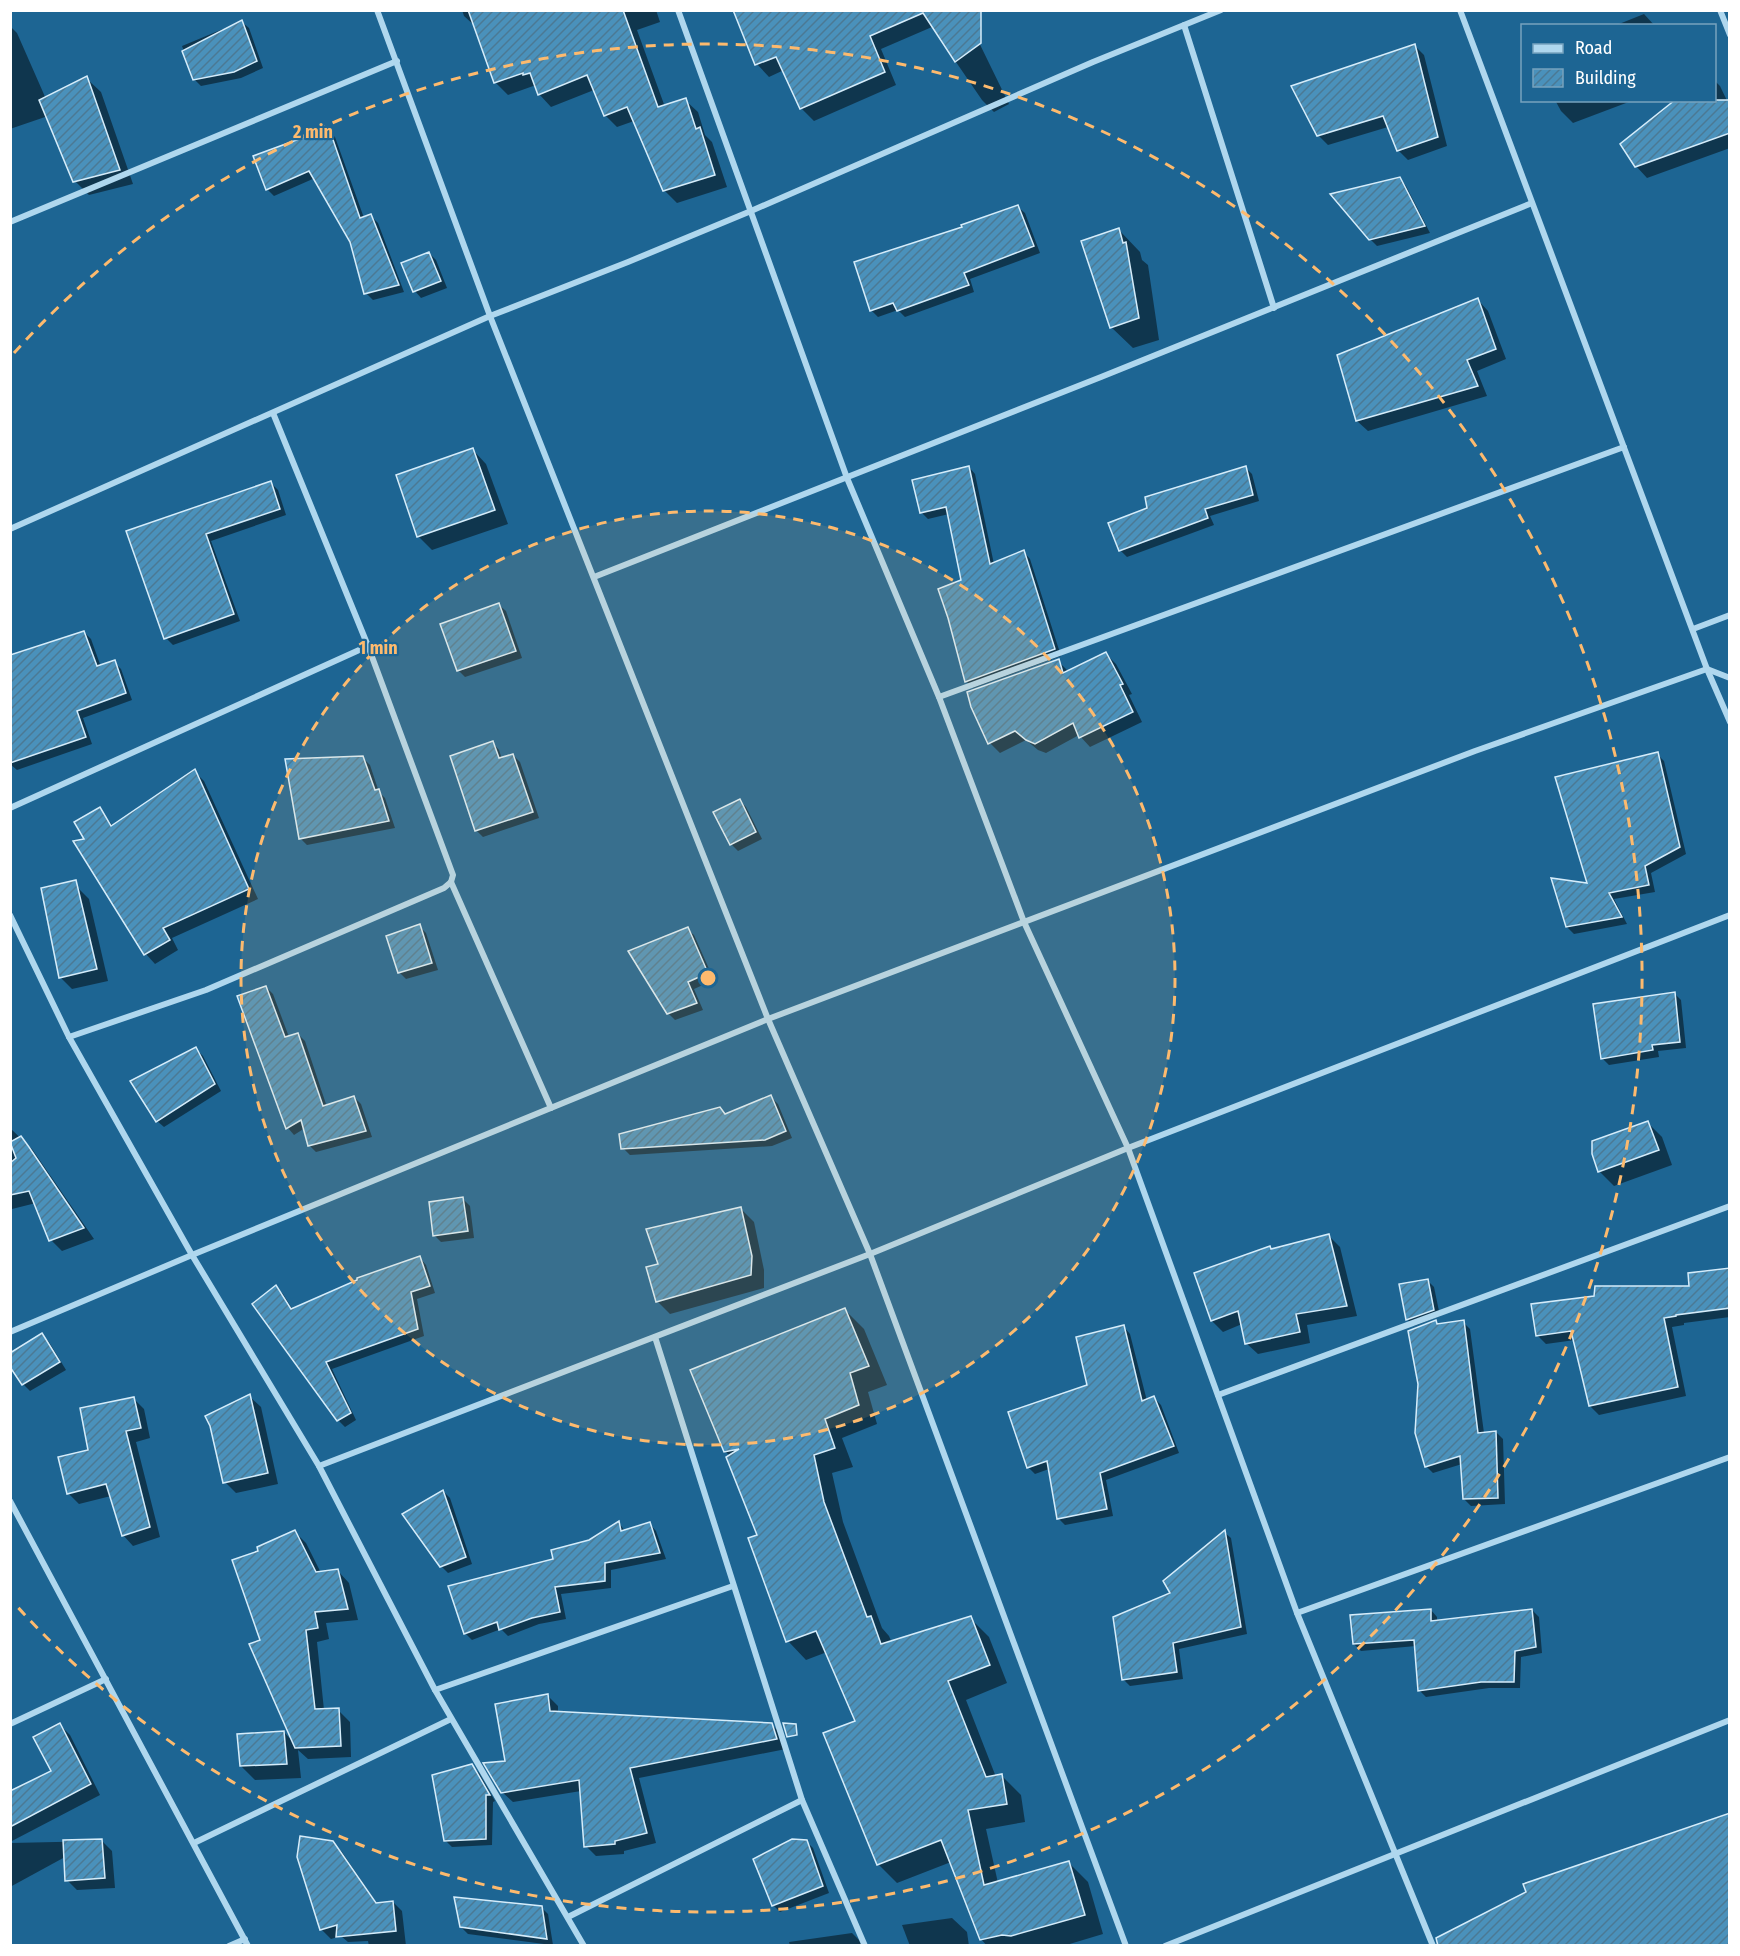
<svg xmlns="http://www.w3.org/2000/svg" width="1740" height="1956" viewBox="0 0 1740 1956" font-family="'Fira Sans Condensed',sans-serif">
<defs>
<pattern id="building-hatch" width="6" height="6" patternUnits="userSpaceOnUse" patternTransform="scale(1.5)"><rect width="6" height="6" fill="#4a91bb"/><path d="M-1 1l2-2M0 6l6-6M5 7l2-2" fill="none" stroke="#4b7994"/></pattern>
</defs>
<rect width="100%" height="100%" fill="#1d6593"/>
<g fill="#0007">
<polygon points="462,10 656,10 660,22 637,30 665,107 685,100 698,112 705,135 712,142 727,187 677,203 665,191 634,121 617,127 605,115 594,90 551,107 539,94 536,85 508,95 495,82 476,27 464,16"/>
<polygon points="734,10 959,10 968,20 1009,104 994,112 982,100 932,27 881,49 896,85 814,121 802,109 784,70 769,77 757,64"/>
<polygon points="1644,14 1655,26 1614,26"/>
<polygon points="242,22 249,28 263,68 241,78 201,86 194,79 182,46 223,29 225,31"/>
<polygon points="10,26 17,33 46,99 86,78 101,92 133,184 89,195 75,181 48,116 10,129"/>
<polygon points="1414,45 1424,55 1447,146 1408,160 1398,150 1388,127 1328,145 1318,135"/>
<polygon points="1714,80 1720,86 1730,107 1730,148 1647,178 1636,166 1714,100"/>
<polygon points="1555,100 1634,100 1573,123 1561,111"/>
<polygon points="328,130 335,137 364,218 371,216 378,223 404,292 373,300 366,293 351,242 315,178 274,196 267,189"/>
<polygon points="1400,179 1406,186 1430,233 1377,246 1370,239"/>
<polygon points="1018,207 1025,213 1040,253 970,279 974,292 905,317 898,310 878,317 871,310 964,228"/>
<polygon points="1119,230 1140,252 1142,260 1148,265 1159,340 1133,348 1111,327"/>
<polygon points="429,253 436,260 447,288 421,298 415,291"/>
<polygon points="1478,300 1488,311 1506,359 1477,371 1487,396 1368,431 1357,421 1339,356"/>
<polygon points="473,450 486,464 508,524 432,550 418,536"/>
<polygon points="969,467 975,474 994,564 1024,552 1030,559 1061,656 973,688 966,681 963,581 949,514 928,519 921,512"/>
<polygon points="1246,468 1252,474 1259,501 1210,516 1214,525 1127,557 1120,550"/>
<polygon points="271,483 278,490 286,515 211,541 240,621 173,645 166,638 128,532"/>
<polygon points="499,605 506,611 522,658 465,677 458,670"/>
<polygon points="84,632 91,639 101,667 114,662 121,669 132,700 83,718 92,744 17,770 10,764 10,699"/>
<polygon points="1106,654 1116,664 1132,694 1129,695 1142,722 1090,747 1079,735 1046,753 1038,750 1026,740 1000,753 990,743 973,707 1058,661 1068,671"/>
<polygon points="493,743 499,750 502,759 513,755 520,762 539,818 483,837 476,830"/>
<polygon points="1657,754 1664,761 1686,854 1651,873 1655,892 1614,899 1627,924 1574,934 1567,927"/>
<polygon points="363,758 370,765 379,792 385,798 395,828 307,845 300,838"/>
<polygon points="194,771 204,781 258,899 172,938 178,950 155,964 146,954 86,840 99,808 113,826"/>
<polygon points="740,801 746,807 762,839 738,851 731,844"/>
<polygon points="77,887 89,899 108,981 72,989 60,977"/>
<polygon points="419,926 426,933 438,970 406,979 399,972"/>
<polygon points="687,929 694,935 714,980 694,989 703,1010 675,1020 668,1013"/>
<polygon points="266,987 273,994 289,1037 298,1034 305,1041 327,1107 354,1097 361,1104 372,1137 316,1152 309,1145 305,1128 294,1135 288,1128 239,997"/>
<polygon points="1674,993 1681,1000 1686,1048 1658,1051 1659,1057 1609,1065 1602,1058"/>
<polygon points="196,1049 203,1056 221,1091 164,1127 157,1121"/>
<polygon points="771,1097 778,1104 792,1138 772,1146 630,1155 623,1148 726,1116"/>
<polygon points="1648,1123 1662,1137 1672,1165 1614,1186 1599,1171"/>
<polygon points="10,1128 32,1149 94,1239 62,1251 51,1240 36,1203 12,1209 10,1207"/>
<polygon points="463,1199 470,1206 474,1238 441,1242 435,1236"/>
<polygon points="741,1209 754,1222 764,1270 764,1288 670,1314 657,1301 660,1265"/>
<polygon points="1329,1236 1340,1247 1357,1316 1307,1325 1310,1343 1258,1354 1246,1343 1242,1324 1223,1332 1212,1321 1272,1250"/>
<polygon points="420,1258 426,1265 435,1293 417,1299 424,1336 332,1369 356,1420 345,1427 338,1420 276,1287 283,1294 293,1310"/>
<polygon points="1730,1270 1730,1317 1684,1323 1684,1325 1672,1327 1686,1396 1599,1415 1590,1406 1575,1340 1546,1344 1537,1335 1691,1288"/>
<polygon points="1427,1280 1434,1287 1440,1316 1414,1326 1407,1319"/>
<polygon points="845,1310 864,1329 887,1385 868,1392 877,1424 842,1438 853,1467 832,1473 843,1522 882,1628 889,1636 892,1643 970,1618 989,1637 1007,1683 966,1700 996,1777 1002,1776 1021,1795 1025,1822 986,1829 998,1883 1069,1863 1088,1882 1103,1934 1063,1946 987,1946 981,1939 951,1862 897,1883 878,1864 857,1722 827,1652 806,1660 788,1641 759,1536 730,1456 725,1451"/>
<polygon points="1436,1322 1439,1326 1463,1322 1470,1329 1484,1433 1496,1432 1503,1439 1505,1504 1471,1506 1464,1499 1462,1464 1433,1473 1426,1466"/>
<polygon points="1124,1327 1130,1334 1147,1401 1154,1398 1161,1405 1179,1453 1106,1480 1113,1516 1065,1525 1058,1518 1049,1469 1035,1474 1028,1467 1089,1386"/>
<polygon points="42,1335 49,1342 66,1370 30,1391 23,1384 10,1364"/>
<polygon points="249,1396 261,1407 278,1484 236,1493 225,1482 211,1426"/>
<polygon points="133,1398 144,1409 150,1438 136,1442 160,1537 133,1546 123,1535 111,1496 79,1504 69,1494 60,1459 90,1451"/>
<polygon points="443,1491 450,1498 472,1564 448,1573 441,1566"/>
<polygon points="619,1523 625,1531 650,1524 656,1531 666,1559 611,1570 611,1588 561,1594 566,1619 539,1624 508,1636 501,1629 472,1640 465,1633 555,1560"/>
<polygon points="295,1532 306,1543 321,1573 338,1571 349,1583 358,1620 326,1623 329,1639 317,1642 324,1710 338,1710 350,1722 351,1757 308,1759 298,1750 301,1778 255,1780 241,1766 284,1732 293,1742 262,1641 260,1552"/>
<polygon points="1224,1532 1231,1538 1247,1634 1179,1649 1183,1679 1130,1686 1123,1679 1172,1594"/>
<polygon points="1431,1610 1437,1617 1437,1622 1532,1610 1539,1617 1542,1653 1521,1657 1520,1688 1489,1688 1426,1697 1419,1690 1416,1646 1361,1651 1354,1644"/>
<polygon points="548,1696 558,1706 558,1713 771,1724 782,1735 786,1749 639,1778 656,1843 624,1851 624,1854 596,1856 586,1846 581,1791 513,1802 502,1792 507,1762"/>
<polygon points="60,1725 70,1735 100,1795 10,1842 10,1793 53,1772"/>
<polygon points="472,1766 479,1773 495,1801 493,1802 492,1845 452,1847 445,1840"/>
<polygon points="102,1841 112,1851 115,1888 77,1890 67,1880 65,1857 10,1887 10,1843"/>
<polygon points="806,1841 813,1848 829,1893 780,1912 773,1905"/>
<polygon points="332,1842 342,1852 380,1908 393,1902 402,1911 406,1946 369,1946 368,1941 348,1942 341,1936 331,1939 321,1929"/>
<polygon points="541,1907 548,1914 553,1945 544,1944 546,1946 542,1946 544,1944 468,1934 461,1927"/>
<polygon points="952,1918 967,1932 969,1946 910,1946 902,1925"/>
<polygon points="852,1933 859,1940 862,1946 790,1946 789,1942"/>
</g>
<g fill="url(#building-hatch)" stroke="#d5ecfa" stroke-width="1.5">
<polygon points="468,10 623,10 658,107 686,98 696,129 700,127 715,175 663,191 627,107 604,116 587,75 538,95 530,73 523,75 523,73 494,83"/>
<polygon points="733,10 981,10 981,43 955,62 923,13 870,36 885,72 800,109 776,57 755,65"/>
<polygon points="242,20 257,61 234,72 193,80 182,51"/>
<polygon points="1415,44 1438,137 1397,151 1383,116 1317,136 1291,86"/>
<polygon points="87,76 120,170 73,182 39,100"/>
<polygon points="1675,100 1730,100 1730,133 1635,167 1620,144"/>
<polygon points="329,128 360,218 371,214 399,285 364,294 350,242 309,171 266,190 253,156"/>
<polygon points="1400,177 1425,226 1369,240 1330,194"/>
<polygon points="1018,205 1034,246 964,273 969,285 897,311 893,303 870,311 854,262 962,227 961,225"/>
<polygon points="1119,228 1123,243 1126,242 1139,318 1110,328 1081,241"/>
<polygon points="429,252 441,281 413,292 401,263"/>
<polygon points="1478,298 1496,349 1467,360 1478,386 1356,421 1337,355"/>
<polygon points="473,448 495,510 417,537 396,475"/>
<polygon points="969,466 990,564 1024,550 1055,649 965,682 948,618 938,589 961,580 946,507 920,513 912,480"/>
<polygon points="1246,466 1253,495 1205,509 1208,518 1119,551 1108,523 1147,508 1145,497"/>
<polygon points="271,481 280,509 206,534 234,614 164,639 126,531"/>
<polygon points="499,603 516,651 457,671 440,624"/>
<polygon points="84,631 97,666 115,660 126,693 77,711 86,737 10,763 10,655"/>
<polygon points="1106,652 1123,684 1120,685 1133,712 1079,738 1073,723 1035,744 1026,740 1015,731 988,744 971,707 967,692 1059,659 1063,673"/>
<polygon points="493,741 499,758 513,754 533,812 475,831 450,756"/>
<polygon points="1658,752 1680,847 1645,866 1649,885 1609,893 1622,917 1566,927 1551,878 1587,883 1555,777"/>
<polygon points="363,756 375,790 379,789 389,821 299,839 285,759"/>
<polygon points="195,769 249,889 163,928 170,940 144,955 73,841 84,839 74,822 100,807 111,826"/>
<polygon points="740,799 756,832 730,845 713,812"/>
<polygon points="76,880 97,969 59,978 41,888"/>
<polygon points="420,924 432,963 398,973 386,936"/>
<polygon points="688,927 708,973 688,982 697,1003 667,1014 628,951"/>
<polygon points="266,986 285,1037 298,1033 323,1106 354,1096 366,1131 308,1146 301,1120 286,1129 237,996"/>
<polygon points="1675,992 1680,1042 1652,1045 1653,1050 1601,1059 1593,1004"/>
<polygon points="196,1047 215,1084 156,1122 130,1081"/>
<polygon points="771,1095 786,1131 765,1140 621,1149 619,1134 720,1107 725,1114"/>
<polygon points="1648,1121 1659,1150 1598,1172 1592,1154 1592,1141"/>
<polygon points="21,1136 29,1147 84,1228 49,1241 29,1191 10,1195 10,1163 16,1158 10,1142"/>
<polygon points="463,1197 468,1231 433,1236 429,1202"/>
<polygon points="741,1207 752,1256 751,1275 656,1302 646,1267 658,1264 646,1229"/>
<polygon points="1329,1234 1347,1306 1296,1314 1300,1332 1245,1344 1238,1311 1211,1321 1194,1273 1270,1246 1271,1249"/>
<polygon points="420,1256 430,1286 411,1292 418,1329 326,1362 351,1413 337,1421 252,1304 276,1285 291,1309 357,1280 357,1278"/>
<polygon points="1730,1268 1730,1308 1676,1315 1676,1316 1664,1318 1678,1387 1589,1406 1571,1331 1536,1336 1531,1304 1594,1296 1595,1286 1689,1286 1688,1273"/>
<polygon points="1428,1279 1434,1310 1406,1320 1399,1284"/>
<polygon points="845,1308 869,1366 850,1373 859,1405 825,1419 835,1448 814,1455 824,1502 867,1617 871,1616 881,1644 971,1616 990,1665 948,1681 986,1777 1002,1774 1007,1804 968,1810 984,1885 1069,1861 1085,1915 1011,1936 1002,1935 980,1940 941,1840 877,1865 823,1733 855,1721 816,1631 786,1642 748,1538 757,1535 726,1457 739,1449 724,1452 690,1370"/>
<polygon points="1436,1320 1437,1324 1464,1320 1478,1433 1496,1431 1498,1498 1463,1499 1460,1456 1425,1467 1415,1433 1418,1384 1408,1331"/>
<polygon points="1124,1325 1142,1401 1154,1396 1174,1446 1100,1473 1107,1509 1057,1519 1047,1461 1027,1468 1008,1412 1087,1385 1076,1337"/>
<polygon points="42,1333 60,1362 22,1385 10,1367 10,1353"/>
<polygon points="250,1394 268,1473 223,1483 210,1426 205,1416"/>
<polygon points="134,1397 141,1428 126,1431 150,1527 122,1536 106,1484 67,1494 58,1457 88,1450 80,1408"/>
<polygon points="443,1490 466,1557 440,1567 402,1514"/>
<polygon points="619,1521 621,1531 650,1522 660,1553 605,1563 605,1581 555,1587 560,1612 532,1618 499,1630 497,1622 464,1634 448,1586 553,1559 551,1550 589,1540"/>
<polygon points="295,1530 316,1572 338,1569 348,1609 315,1612 318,1628 306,1630 315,1709 339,1708 341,1746 295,1748 249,1644 260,1640 232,1560 258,1551 257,1547"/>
<polygon points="1225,1530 1241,1627 1173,1643 1177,1672 1122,1680 1113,1617 1170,1593 1163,1581"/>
<polygon points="1431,1609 1431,1621 1532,1609 1536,1647 1515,1651 1514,1682 1481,1682 1418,1691 1414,1640 1353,1644 1350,1615"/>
<polygon points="548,1694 550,1711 772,1723 777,1739 630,1768 647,1833 615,1841 615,1844 584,1847 579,1780 501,1793 483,1763 505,1761 495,1704"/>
<polygon points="60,1723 91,1784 10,1827 10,1791 51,1771 33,1737"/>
<polygon points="783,1723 796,1724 797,1735 787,1737"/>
<polygon points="284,1731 287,1764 240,1766 237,1734"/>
<polygon points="472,1764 490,1795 486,1795 486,1839 444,1841 432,1775"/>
<polygon points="1730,1813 1730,1946 1438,1946 1436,1938 1526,1892 1523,1884"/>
<polygon points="300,1836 333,1841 376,1903 393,1901 396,1931 336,1937 337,1925 320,1930 297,1857"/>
<polygon points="102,1839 105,1878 65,1881 63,1840"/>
<polygon points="792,1839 807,1840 823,1886 772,1906 753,1859"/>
<polygon points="454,1897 542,1906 547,1939 460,1927"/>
</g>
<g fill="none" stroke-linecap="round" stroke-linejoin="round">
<g stroke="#afd7ee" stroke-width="6">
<polyline points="377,10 490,316 768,1019 870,1254 1126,1946"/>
<polyline points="678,10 847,478 939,697 1024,922 1128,1148 1297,1613 1433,1946"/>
<polyline points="1460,10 1707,669 1730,722"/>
<polyline points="1720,10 1730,35"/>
<polyline points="1184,25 1274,308"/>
<polyline points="10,222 397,61"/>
<polyline points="10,529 490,316 628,262 751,211 1093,62 1221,10"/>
<polyline points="594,577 1101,377 1532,203"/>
<polyline points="1693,629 1730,615"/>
<polyline points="939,697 1624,447"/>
<polyline points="10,808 368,646"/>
<polyline points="451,882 551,1108"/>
<polyline points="10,915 69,1037 192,1255 319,1466 435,1690 584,1946"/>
<polyline points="69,1037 206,990 444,888 451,882 453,875 368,646 273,413"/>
<polyline points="10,1332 192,1255 768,1019 1475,751 1707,669 1730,678"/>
<polyline points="655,1337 802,1800 865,1946"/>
<polyline points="1218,1395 1730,1206"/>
<polyline points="319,1466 870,1254 1128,1148 1730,915"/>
<polyline points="10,1501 248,1946"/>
<polyline points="1297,1613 1730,1457"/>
<polyline points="435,1690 733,1586"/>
<polyline points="10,1724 106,1679"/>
<polyline points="194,1843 451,1719"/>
<polyline points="568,1917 802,1800"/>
<polyline points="229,1946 245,1939"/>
<polyline points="1165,1946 1730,1720"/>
</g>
</g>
<circle cx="708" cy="978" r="467" fill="#fdba6e" fill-opacity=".12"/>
<g fill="none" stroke="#fdba6e" stroke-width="3" stroke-dasharray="10 8">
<circle cx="708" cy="978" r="467"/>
<path d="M14 353A934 934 0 1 1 14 1603"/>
</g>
<circle cx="708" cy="978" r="9" fill="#fdba6e" stroke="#1d6593" stroke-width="3"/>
<g font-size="18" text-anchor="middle" font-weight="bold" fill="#fdba6e" stroke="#1d6593" stroke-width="4.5" stroke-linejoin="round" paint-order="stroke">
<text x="313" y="138">2 min</text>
<text x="378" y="654">1 min</text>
</g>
<rect width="1740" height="1956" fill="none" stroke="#ffffff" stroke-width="24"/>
<rect x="1521" y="24" width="195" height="78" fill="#1d6593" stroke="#77a3be" stroke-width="1.5"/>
<rect x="1533" y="44" width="30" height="9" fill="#afd7ee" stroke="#77a3be" stroke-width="1.5"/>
<text x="1575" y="54" font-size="18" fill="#ffffff">Road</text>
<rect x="1533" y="69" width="30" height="18" fill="url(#building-hatch)" stroke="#77a3be" stroke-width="1.5"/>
<text x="1575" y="84" font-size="18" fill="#ffffff">Building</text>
</svg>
